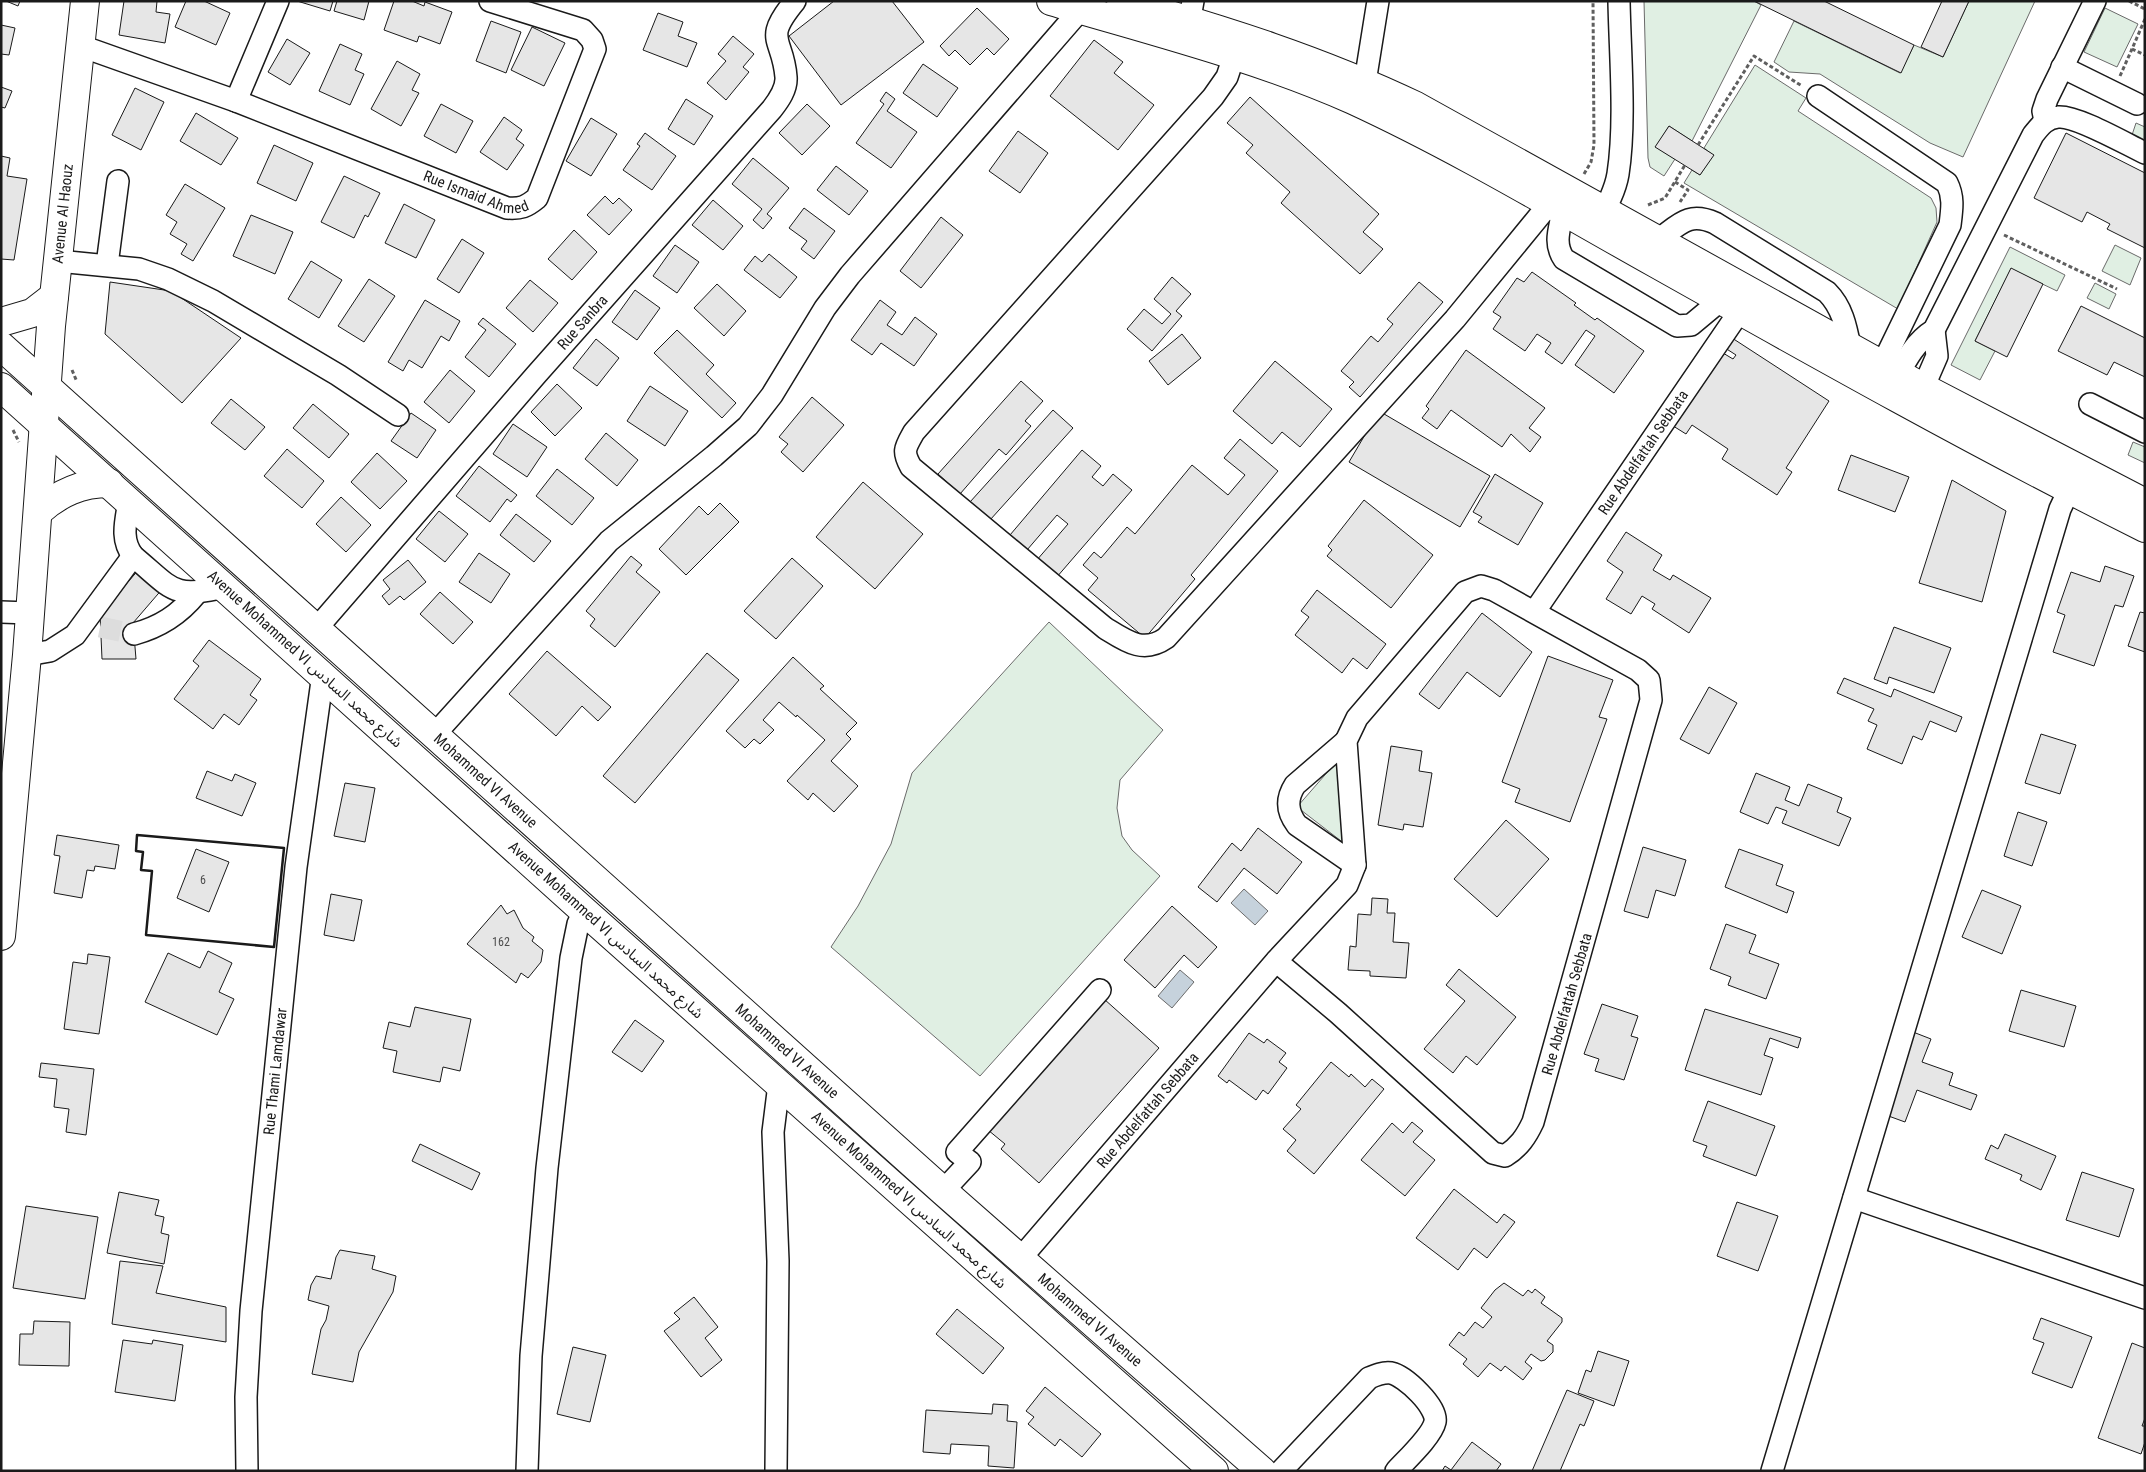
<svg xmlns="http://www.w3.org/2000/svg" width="2146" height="1472" viewBox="0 0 2146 1472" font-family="'Roboto Condensed','Noto Sans Arabic',sans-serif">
<rect width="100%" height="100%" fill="#fff"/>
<g fill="#e0efe3" stroke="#6a6a6a">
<polygon points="1644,1 1754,1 1761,5 1692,141 1669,126 1656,147 1675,159 1664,176 1650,167 1648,158"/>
<polygon points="1969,1 2035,1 1963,157 1930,143 1820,74 1789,72 1774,62 1794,21 1900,73 1914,45 1943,57"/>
<polygon points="2105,8 2138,24 2117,67 2084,52"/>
<polygon points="1755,65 1806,98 1798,111 1931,198 1936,208 1937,222 1898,309 1684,183 1692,170 1700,175 1713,155 1704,148"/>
<polygon points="2136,123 2145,127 2145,144 2131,138"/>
<polygon points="2115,245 2141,258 2130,285 2102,271"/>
<polygon points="2010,247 2065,275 2057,291 2011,269 1975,341 1995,351 1980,380 1951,365"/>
<polygon points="2095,283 2116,294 2109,309 2087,298"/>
<polygon points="2133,442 2145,447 2145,463 2128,455"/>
<polygon points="1049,622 1163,730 1120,780 1117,808 1122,836 1132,850 1160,876 980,1076 831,947 858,906 891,844 912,773"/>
<polygon points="1338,760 1345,844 1297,807"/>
</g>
<g fill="#c6d2dc" stroke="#6a6a6a">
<polygon points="1244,889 1268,911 1255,925 1231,903"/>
<polygon points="1180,970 1194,982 1172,1008 1158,996"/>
</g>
<g fill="#e6e6e6" stroke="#1a1a1a">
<polygon points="6,1 20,1 18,6"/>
<polygon points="124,1 157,1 156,12 170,14 165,43 119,35"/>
<polygon points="186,1 204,1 230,13 216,45 175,27"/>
<polygon points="297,1 333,1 330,11"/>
<polygon points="337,1 369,1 364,20 334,11"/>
<polygon points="394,1 412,1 424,6 425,2 452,12 440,44 419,36 417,42 384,30"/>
<polygon points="834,1 892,1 924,42 841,105 789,36"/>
<polygon points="1754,1 1824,1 1914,45 1901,73"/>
<polygon points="1942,1 1969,1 1943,57 1921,47"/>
<polygon points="977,8 1009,39 994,55 987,48 970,65 955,50 949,56 940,46"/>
<polygon points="658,13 683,22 678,36 697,43 687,67 643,50"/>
<polygon points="491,21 521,32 506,73 476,61"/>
<polygon points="1,25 15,28 9,55 1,54"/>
<polygon points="532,27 565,43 544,86 511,70"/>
<polygon points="733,36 754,54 743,67 749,72 726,100 707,83 726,61 718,54"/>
<polygon points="287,39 310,53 290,85 268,72"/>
<polygon points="1094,40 1123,62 1114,73 1154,105 1118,150 1050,96"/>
<polygon points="340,44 362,54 355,70 364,74 350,105 319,91"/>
<polygon points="397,61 420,74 412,90 419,93 401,126 371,109"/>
<polygon points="923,64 958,88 937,117 903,93"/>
<polygon points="1,87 12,91 5,108 1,107"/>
<polygon points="135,88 164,102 141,150 112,135"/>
<polygon points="886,92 895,99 887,111 917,132 891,168 856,143 884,104 880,101"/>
<polygon points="1250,97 1379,214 1363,232 1383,249 1360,274 1281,203 1290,192 1246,153 1253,145 1227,123"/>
<polygon points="686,99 713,116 694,145 668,129"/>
<polygon points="441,104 473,121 456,153 424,136"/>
<polygon points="807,104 830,126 802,155 779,133"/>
<polygon points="196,113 238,138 221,165 180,141"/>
<polygon points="504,117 522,130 516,139 524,145 507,170 480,152"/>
<polygon points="591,118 617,134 591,176 566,161"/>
<polygon points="1669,126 1714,155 1700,175 1655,147"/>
<polygon points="1018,131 1048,153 1020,193 989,171"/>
<polygon points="645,133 676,156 652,190 623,170 640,146 637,144"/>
<polygon points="2066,133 2145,173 2145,248 2107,229 2110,224 2087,212 2082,222 2034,198"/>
<polygon points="274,145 313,163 296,201 257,183"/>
<polygon points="1,156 10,158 7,176 27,179 14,260 1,259"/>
<polygon points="753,158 789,188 767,214 772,218 763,229 753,220 762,209 732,184"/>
<polygon points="836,166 868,191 849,215 817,190"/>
<polygon points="344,176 380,193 368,217 365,215 354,238 321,222"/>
<polygon points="185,184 225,208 193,261 181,254 187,244 170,234 177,222 166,215"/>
<polygon points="605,196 613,204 619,198 632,210 609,235 587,215"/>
<polygon points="713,200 743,226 723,250 692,225"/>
<polygon points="404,204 435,220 416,258 385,243"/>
<polygon points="804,208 835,231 814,259 801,249 807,241 789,228"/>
<polygon points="251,215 293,232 275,274 233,256"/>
<polygon points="941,217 963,235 921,288 900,271"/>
<polygon points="574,230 597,252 572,280 548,259"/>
<polygon points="462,239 484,253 459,293 437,279"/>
<polygon points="675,245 699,262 677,293 653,276"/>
<polygon points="769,254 797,277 780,298 744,270 755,256 762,262"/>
<polygon points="311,261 342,280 319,318 288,299"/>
<polygon points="2011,268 2043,284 2007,357 1975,341"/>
<polygon points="1532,272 1576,303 1574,305 1595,320 1597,318 1644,351 1614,393 1575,365 1595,336 1586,330 1562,364 1545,352 1551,343 1537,334 1525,351 1493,329 1501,317 1493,312 1517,278 1524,282"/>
<polygon points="1172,277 1191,294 1176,311 1182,316 1152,351 1127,329 1144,309 1162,324 1171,314 1154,299"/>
<polygon points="369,279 395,296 364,342 338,326"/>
<polygon points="530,280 558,303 533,332 506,308"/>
<polygon points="110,282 171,291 241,338 182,403 105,334"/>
<polygon points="1419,282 1443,302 1360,397 1349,387 1354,382 1341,371 1371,336 1378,342 1393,324 1387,319"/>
<polygon points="717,284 746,311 724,336 694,308"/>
<polygon points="635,290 660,308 637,340 612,322"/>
<polygon points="425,300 460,321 449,341 441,336 422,368 409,360 403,371 388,362"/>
<polygon points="880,300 896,312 887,325 902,335 915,317 937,334 914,366 881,343 872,355 851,340"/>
<polygon points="2081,306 2145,338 2145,377 2114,362 2107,375 2058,351"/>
<polygon points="483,318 516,344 489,377 465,357 486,330 478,324"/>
<polygon points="677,330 714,365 706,374 736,403 722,418 654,353"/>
<polygon points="1182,334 1201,358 1168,385 1149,361"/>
<polygon points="1729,336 1829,401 1786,468 1792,472 1777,495 1722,459 1728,449 1692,425 1686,434 1670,424 1718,350 1733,359 1736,355 1722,346"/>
<polygon points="596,339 619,358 597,386 573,368"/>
<polygon points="1466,350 1545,408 1529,428 1541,437 1530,452 1511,434 1502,447 1451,410 1437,429 1422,418 1429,409 1426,406"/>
<polygon points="1275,361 1332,409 1300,447 1282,432 1272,444 1233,411"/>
<polygon points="450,370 475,391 449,423 424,402"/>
<polygon points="1021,381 1043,401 1025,421 1031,426 1006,455 999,449 960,494 938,474"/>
<polygon points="557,384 582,408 555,436 531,412"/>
<polygon points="650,386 688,411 665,446 627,421"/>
<polygon points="812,397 844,425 803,472 781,452 788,444 779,437"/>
<polygon points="231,399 265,427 245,450 211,423"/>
<polygon points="313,404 349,434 329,458 293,428"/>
<polygon points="1053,410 1073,428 990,520 970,502"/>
<polygon points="1379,411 1490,476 1460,527 1349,462"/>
<polygon points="411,413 436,430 417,458 391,441"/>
<polygon points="513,424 547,447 527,477 493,454"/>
<polygon points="606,433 638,460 617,486 585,459"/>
<polygon points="1240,439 1278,471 1191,575 1195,579 1145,638 1088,590 1098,578 1083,565 1094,552 1101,558 1127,527 1135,534 1192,465 1228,495 1245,475 1224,458"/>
<polygon points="287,449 324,481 302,508 264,476"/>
<polygon points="1082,450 1101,466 1092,477 1103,486 1113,474 1132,490 1056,578 1036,561 1068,524 1057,515 1027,550 1010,535"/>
<polygon points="377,453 407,481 380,509 351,482"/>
<polygon points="1851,455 1909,477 1895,512 1838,490"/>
<polygon points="479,466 517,495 511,502 507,499 490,522 456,496"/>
<polygon points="557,469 594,498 572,525 536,496"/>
<polygon points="1495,474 1543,503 1518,545 1478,522 1482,517 1473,512"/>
<polygon points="1952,480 2006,511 1982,602 1919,583"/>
<polygon points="863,482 923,534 875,589 816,537"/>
<polygon points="341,497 371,525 346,552 316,524"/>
<polygon points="1364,500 1433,555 1391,608 1327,556 1332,550 1328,546"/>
<polygon points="720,503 739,522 686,575 659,549 699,506 708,515"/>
<polygon points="439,511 468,534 445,562 416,539"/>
<polygon points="516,514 551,541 534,562 500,535"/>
<polygon points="1626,532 1662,555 1653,570 1670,580 1673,575 1711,598 1689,633 1652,609 1655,604 1642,596 1631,614 1606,599 1623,572 1607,561"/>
<polygon points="479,553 510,574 491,603 459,582"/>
<polygon points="631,556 642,565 636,572 660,592 615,647 590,626 595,619 586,611"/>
<polygon points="792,558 823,586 776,639 744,611"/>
<polygon points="408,560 426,582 404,600 400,596 389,605 382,596 390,589 383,580"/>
<polygon points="2105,566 2134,576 2123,607 2115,605 2094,666 2053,652 2065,615 2057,612 2071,572 2100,582"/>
<polygon points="141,567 164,587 133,623 136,659 102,659 100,614"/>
<polygon points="1317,590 1386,644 1367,669 1353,658 1342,673 1295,635 1309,617 1301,611"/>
<polygon points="440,592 473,622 453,644 420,614"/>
<polygon points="2140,612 2145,613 2145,652 2128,646"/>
<polygon points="1482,613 1532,652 1500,697 1467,672 1439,709 1419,694"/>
<polygon points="1894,627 1951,648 1934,693 1889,677 1887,684 1874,679"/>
<polygon points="209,640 261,679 250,695 257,700 239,725 224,714 213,729 174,699 199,666 193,661"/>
<polygon points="547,651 611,707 598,721 582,706 556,736 509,694"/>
<polygon points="707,653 739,680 635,803 603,776"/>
<polygon points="1548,656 1613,680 1599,717 1607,719 1570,822 1515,802 1520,789 1502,782"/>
<polygon points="793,657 824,686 820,689 857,723 846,734 851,739 831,761 858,786 834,812 813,793 808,800 787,781 825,740 797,715 796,717 779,702 763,720 774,730 760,744 754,739 745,748 726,731"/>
<polygon points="1844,678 1891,697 1894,689 1962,717 1956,732 1930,721 1922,740 1913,736 1902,764 1867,749 1877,725 1868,721 1874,709 1837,693"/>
<polygon points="1709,687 1737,703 1709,754 1680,739"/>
<polygon points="2041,734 2076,745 2060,794 2025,783"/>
<polygon points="1391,746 1422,751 1419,771 1432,773 1423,827 1404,824 1403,830 1378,825"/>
<polygon points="207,771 232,781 235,774 256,783 242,816 196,798"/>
<polygon points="1756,773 1790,787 1785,800 1799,806 1808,784 1842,798 1837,812 1851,818 1839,846 1782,823 1787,811 1776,807 1768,824 1740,812"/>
<polygon points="345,783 375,788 365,842 334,836"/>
<polygon points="2018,812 2047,822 2032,866 2004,856"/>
<polygon points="1506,820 1549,859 1497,917 1454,879"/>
<polygon points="1258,828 1302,862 1277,894 1244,868 1217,902 1198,887 1232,843 1241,851"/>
<polygon points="57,835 119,845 115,869 95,866 94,871 87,870 82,898 54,893 60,856 54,855"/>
<polygon points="1643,847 1686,860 1675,896 1656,890 1648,918 1624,911"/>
<polygon points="196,849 229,862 209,912 177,898"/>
<polygon points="1739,849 1783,865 1776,885 1794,892 1787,913 1725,887"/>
<polygon points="1982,890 2021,906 2002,954 1962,937"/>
<polygon points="331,894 362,900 354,941 324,935"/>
<polygon points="1372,898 1388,899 1387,913 1395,913 1393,942 1409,943 1406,978 1370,976 1370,971 1348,970 1350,946 1356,947 1358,914 1371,915"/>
<polygon points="501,905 507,914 514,910 523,928 534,937 532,941 543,950 541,962 528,978 521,973 516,983 467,944"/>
<polygon points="1172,906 1217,947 1198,968 1184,955 1155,988 1124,960"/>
<polygon points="1726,924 1756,935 1749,953 1779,964 1766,999 1728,985 1731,977 1710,969"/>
<polygon points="208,951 232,963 219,992 234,999 217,1035 145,1002 168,953 200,968"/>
<polygon points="88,954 110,957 99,1034 64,1029 73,962 87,964"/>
<polygon points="1459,969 1516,1017 1477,1065 1466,1056 1453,1073 1424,1049 1465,1001 1446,985"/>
<polygon points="2021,990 2076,1006 2064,1047 2009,1031"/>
<polygon points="1104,999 1159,1048 1039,1183 1001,1149 1005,1144 988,1130"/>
<polygon points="1602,1004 1638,1016 1631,1036 1638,1038 1624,1080 1595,1071 1599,1059 1584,1054"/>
<polygon points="415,1007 471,1019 460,1071 443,1067 440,1082 393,1072 397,1051 383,1048 389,1022 410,1027"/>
<polygon points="1705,1009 1801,1038 1798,1048 1770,1038 1764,1055 1773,1058 1761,1095 1685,1070"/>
<polygon points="635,1020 664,1041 642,1072 612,1052"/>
<polygon points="1913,1032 1931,1039 1922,1062 1953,1073 1949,1085 1977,1095 1971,1110 1917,1090 1905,1122 1883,1114"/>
<polygon points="1249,1033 1264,1043 1267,1039 1286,1053 1279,1062 1287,1068 1268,1094 1263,1090 1256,1100 1229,1080 1227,1083 1218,1076"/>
<polygon points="1331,1062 1349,1077 1351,1074 1365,1087 1372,1079 1384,1089 1314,1174 1287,1151 1296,1140 1283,1129 1301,1109 1296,1105"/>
<polygon points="41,1063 94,1069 86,1135 66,1132 69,1109 54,1107 57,1079 39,1077"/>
<polygon points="1708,1101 1775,1126 1756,1176 1703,1156 1707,1146 1693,1141"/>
<polygon points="1412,1122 1423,1131 1413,1142 1435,1160 1405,1196 1361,1160 1392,1123 1403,1133"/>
<polygon points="2005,1134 2056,1156 2041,1190 2020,1180 2022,1175 1985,1159 1991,1145 1998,1149"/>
<polygon points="420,1144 480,1173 472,1190 412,1161"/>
<polygon points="2082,1172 2134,1189 2119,1237 2066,1220"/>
<polygon points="1454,1189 1497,1223 1504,1214 1515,1222 1487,1258 1474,1248 1458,1270 1416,1238"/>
<polygon points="119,1192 159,1200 155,1215 164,1217 161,1233 169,1235 164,1264 107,1253"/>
<polygon points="1737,1202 1778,1216 1758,1271 1717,1256"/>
<polygon points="26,1206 98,1217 85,1299 13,1288"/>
<polygon points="340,1250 375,1256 372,1269 396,1276 393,1292 359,1352 353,1382 312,1374 321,1329 326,1320 329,1306 308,1300 311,1285 316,1276 331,1279 336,1257"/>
<polygon points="120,1261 163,1266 156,1293 226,1307 226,1342 112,1324"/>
<polygon points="1504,1283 1523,1296 1528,1290 1532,1293 1535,1289 1545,1297 1541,1303 1562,1318 1562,1322 1547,1341 1553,1345 1553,1352 1545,1360 1541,1361 1531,1354 1525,1362 1532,1368 1523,1380 1505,1366 1501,1371 1490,1363 1478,1377 1463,1364 1467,1359 1449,1345 1459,1332 1464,1336 1475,1322 1483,1328 1492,1317 1481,1308 1495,1290"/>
<polygon points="694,1297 718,1327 705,1338 722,1360 701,1377 664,1331 680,1319 674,1313"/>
<polygon points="957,1309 1004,1348 983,1374 936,1334"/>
<polygon points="2041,1318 2092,1337 2072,1388 2032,1373 2044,1343 2033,1339"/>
<polygon points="34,1321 70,1322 69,1366 19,1365 20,1334 33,1334"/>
<polygon points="123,1340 152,1344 153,1340 183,1345 175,1401 115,1392"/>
<polygon points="2132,1343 2145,1348 2145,1418 2142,1426 2145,1426 2145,1442 2141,1454 2098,1438"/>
<polygon points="573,1347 606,1355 590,1422 557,1414"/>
<polygon points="1598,1351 1629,1361 1614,1406 1578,1393 1586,1370 1591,1372"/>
<polygon points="1045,1387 1101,1434 1082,1457 1060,1439 1055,1446 1028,1424 1034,1417 1026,1411"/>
<polygon points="1567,1390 1594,1401 1584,1426 1580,1424 1560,1471 1532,1471"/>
<polygon points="993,1404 1008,1405 1007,1421 1017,1422 1014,1468 988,1466 989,1446 951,1444 950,1454 923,1452 926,1410 992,1414"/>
<polygon points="1472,1442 1501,1464 1496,1471 1442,1471 1445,1466 1451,1470"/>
</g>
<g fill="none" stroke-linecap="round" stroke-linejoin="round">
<polyline stroke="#ddd" stroke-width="21" stroke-dasharray="21 11" stroke-linecap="butt" points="100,627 134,634"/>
<defs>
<g id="minor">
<polyline points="1187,35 1193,1"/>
<path id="s1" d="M81 46 236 101 507 208C521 209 526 207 537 198L595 49 592 40 583 30 490 1"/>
<path d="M1234 56 1227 77 1213 97 914 432C905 448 902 451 911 467L1105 628C1126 641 1143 654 1166 638L1455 319 1550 203"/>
<polyline points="2062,67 2137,104"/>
<polyline points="1365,82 1378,1"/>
<path d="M1818 96 1947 183C1954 197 1952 209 1950 225L1882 365"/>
<polyline points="236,101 278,1"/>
<polyline points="2045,121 2043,111 2047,99 2095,1"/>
<path d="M1563 211C1560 228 1553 243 1564 259L1677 326 1691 325 1721 300"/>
<path d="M1597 224C1605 209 1615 192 1618 174 1626 122 1620 55 1619 1"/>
<path d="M1658 240C1679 225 1688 211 1715 223L1827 292C1842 307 1846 326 1850 347"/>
<polyline points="58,261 139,269 168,279 213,301 338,375 398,415"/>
<polyline points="107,265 118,181"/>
<path d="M1892 386C1904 364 1913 343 1934 330L2033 135C2040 126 2046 118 2058 117 2076 115 2126 144 2145 153"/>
<polyline points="1917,402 1937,356 1934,330"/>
<polyline points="2090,404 2145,432"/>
<path d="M129 501C126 521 120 539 133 556 173 589 171 599 225 587"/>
<path id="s2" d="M1535 611 1748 299"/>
<polyline points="1,612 29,613"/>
<path id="s3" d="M317 628 536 375 772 109C779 100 787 89 786 77 783 37 762 41 795 1"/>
<path d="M134 634C160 627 179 615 196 594"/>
<polyline points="27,655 50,651 75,635 133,556"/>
<polyline points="435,734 609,541 714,456 748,426 772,395 825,308 850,275 1088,1"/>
<path d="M1346 741 1295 785C1286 799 1287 812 1297 825L1355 865"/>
<polyline points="943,1191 970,1162 957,1152 1100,990"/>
<polyline points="1854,1198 2145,1298"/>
<path id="s4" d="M1020 1259 1276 961 1347 885 1355 865 1346 741 1357 718 1465 592 1481 586 1494 590 1638 670 1649 680 1651 700 1533 1122C1526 1137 1519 1147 1505 1156L1493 1153 1338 1013 1276 961"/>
<path id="s5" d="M247 1471 246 1397 251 1311 296 867 323 674"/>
<polyline points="527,1471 531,1356 547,1168 571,958 578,924 584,911"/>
<polyline points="776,1471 778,1261 773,1132 779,1084"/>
<path d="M1281 1471 1369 1378C1376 1375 1383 1372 1391 1373 1405 1376 1438 1407 1435 1422 1432 1436 1406 1460 1396 1471"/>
<polyline points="1772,1471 2060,509 2069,490"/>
</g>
<g id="major">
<path d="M1051 1C1152 31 1256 57 1353 100 1457 148 1555 207 1655 263 1817 354 1979 445 2145 528"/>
<path d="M1121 1C1222 29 1322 61 1416 106L1924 388 2145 503"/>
<polyline points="1,322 32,313 54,296"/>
<path id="s6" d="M1 346 943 1191 1262 1471"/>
<polyline points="1,387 584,911 1214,1471"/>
<path d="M38 512C59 493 81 483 109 483"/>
<path id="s7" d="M1 936 27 655 51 326 85 1"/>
</g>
</defs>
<use href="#minor" stroke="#1a1a1a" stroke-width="24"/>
<use href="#major" stroke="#1a1a1a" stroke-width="30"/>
<g stroke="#5f5f5f" stroke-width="3" stroke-dasharray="4 2.5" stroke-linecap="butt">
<polyline points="2129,1 2145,9"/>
<polyline points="2145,19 2132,49 2145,55"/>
<polyline points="2120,76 2132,49"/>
<polyline points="1698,145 1754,56 1802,86"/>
<polyline points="1584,174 1591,162 1594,145 1593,1"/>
<polyline points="1675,182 1688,190 1680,202"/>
<polyline points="1648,205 1665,198 1685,165"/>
<polyline points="2004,235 2117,289"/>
<polyline points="72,370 77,382"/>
<polyline points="13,430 19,442"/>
</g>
<use href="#minor" stroke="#fff" stroke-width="21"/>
<use href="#major" stroke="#fff" stroke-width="28"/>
<polygon stroke="#1a1a1a" stroke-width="2.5" points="137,835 284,848 274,947 146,935 152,871 141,870 143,852 136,851"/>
</g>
<g text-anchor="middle" stroke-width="4" stroke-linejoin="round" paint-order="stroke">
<g font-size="12" fill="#4d4d4d">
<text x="203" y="884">6</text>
<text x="501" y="946">162</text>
</g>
<g font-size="15" fill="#1a1a1a" stroke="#fff">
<text dy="5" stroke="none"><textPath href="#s1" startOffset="422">Rue Ismaid Ahmed</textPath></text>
<text dy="5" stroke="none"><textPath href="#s7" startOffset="725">Avenue Al Haouz</textPath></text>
<text dy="5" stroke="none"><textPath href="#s3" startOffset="405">Rue Sanbra</textPath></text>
<text dy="5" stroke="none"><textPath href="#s2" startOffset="192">Rue Abdelfattah Sebbata</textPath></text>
<text transform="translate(305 659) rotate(42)" y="5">Avenue Mohammed VI شارع محمد السادس</text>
<text dy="5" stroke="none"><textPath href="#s6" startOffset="651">Mohammed VI Avenue</textPath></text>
<text transform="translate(606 930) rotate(42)" y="5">Avenue Mohammed VI شارع محمد السادس</text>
<text transform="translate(1567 1004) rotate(-74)" y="5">Rue Abdelfattah Sebbata</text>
<text dy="5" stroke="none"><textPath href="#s6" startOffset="1056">Mohammed VI Avenue</textPath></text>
<text dy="5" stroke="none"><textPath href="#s5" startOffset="401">Rue Thami Lamdawar</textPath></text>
<text dy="5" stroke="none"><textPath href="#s4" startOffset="196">Rue Abdelfattah Sebbata</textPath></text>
<text transform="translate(909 1200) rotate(42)" y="5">Avenue Mohammed VI شارع محمد السادس</text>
<text dy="5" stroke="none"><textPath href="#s6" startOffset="1461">Mohammed VI Avenue</textPath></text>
</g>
</g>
<rect width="2146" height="1472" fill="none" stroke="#1a1a1a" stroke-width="5"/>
</svg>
